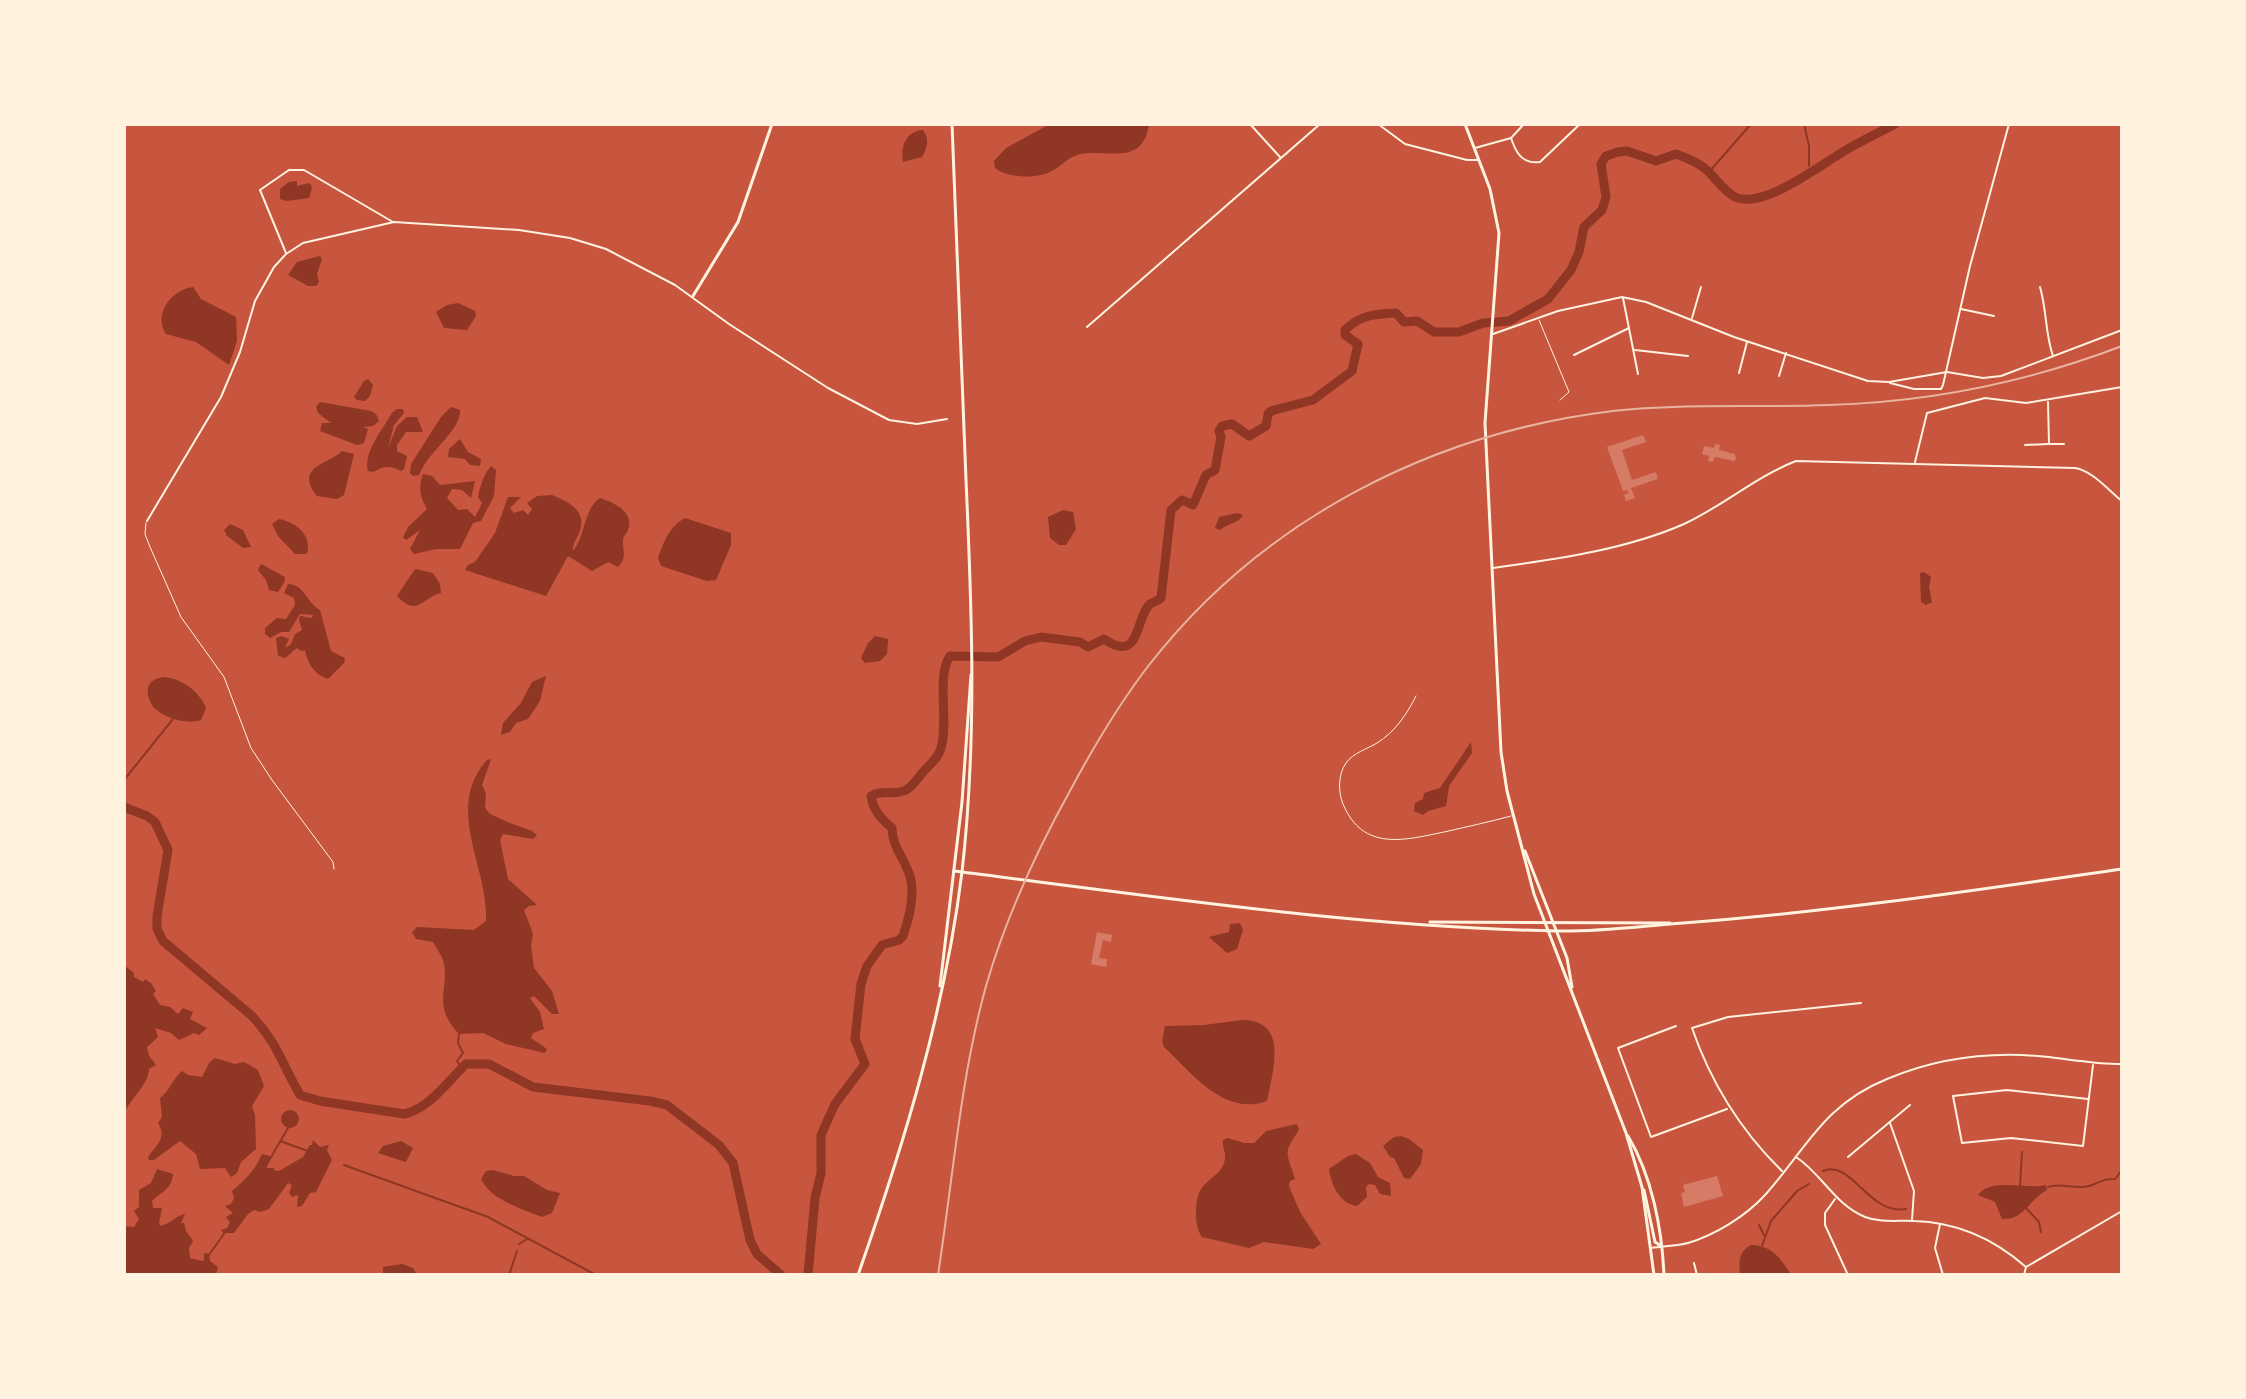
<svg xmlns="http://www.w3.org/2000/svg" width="2246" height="1399" viewBox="0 0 2246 1399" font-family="Jost,sans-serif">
<rect width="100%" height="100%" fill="#c8553d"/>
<g fill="#8f3625">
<path d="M1050 124H1149C1143 169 1103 147 1077 155 1067 158 1059 168 1050 172 1036 179 1007 178 995 168L994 161 1006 148Z"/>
<path d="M923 130C930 139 927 148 922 157L903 162C900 147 906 131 923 130Z"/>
<polygon points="297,181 297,186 310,183 312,188 309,198 287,201 280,199 280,189 289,182"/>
<polygon points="320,256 322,259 317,274 319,282 316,286 308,286 288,275 297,262"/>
<path d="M193 287 201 299 236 317 237 341 229 365 196 342 166 334C153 314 171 290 193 287Z"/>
<polygon points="458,303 475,311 476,316 467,330 444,328 436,312 447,305"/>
<polygon points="368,379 373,385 370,396 365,401 357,400 354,397 364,381"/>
<polygon points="320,402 371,411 376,414 379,421 373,426 363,427 368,429 364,443 357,445 320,431 322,423 331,423 318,413 316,407"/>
<path d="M451 407 460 410C461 431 429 450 419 475L413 476 410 473 411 464 441 417Z"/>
<path d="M397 409H403L404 413 394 425 388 448 397 426 407 417H417L423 432H406L397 445V451L407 456 404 469 401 471C392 466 383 465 374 472L368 471C363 452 383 429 392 413Z"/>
<polygon points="460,439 468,452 481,459 480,466 470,465 465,459 448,457 449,449"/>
<path d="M342 451 354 454 344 495 337 499 317 496C294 466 328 465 342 451Z"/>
<path d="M491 466 496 470 494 496 481 521 473 523 460 549H436L414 554 410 549 420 530 406 540 403 537 408 527 427 509C420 496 418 488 423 474L432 476 440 485 475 481 471 498 462 490 452 489 447 498 458 510 467 509 475 517 482 503 478 497C480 486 484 474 491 466Z"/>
<path d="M552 495C569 502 588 511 579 533 576 540 573 542 573 551 586 535 583 510 600 498 613 502 635 512 628 530 626 536 623 534 623 542 623 553 627 557 618 567L608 562 592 571 568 556 546 596 465 570 468 565 475 562 495 533 508 497H521L510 508 514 513 523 510 528 515 532 509 527 503 537 496Z"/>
<polygon points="1063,510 1073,512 1076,529 1066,545 1059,545 1050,538 1048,517"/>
<path d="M1237 513 1243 515C1238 524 1228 523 1220 530L1215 528 1219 517Z"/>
<path d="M685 518 731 533V545L716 580 707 581 661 566 658 558C664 541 669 527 685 518Z"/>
<path d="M279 519C297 523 312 535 307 554H295L278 536 272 524Z"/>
<polygon points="230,524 243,530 251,547 243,548 227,536 224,530"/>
<polygon points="261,564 285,577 284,583 278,592 269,590 266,580 258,570"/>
<path d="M415 569 433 573 440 584 441 593C421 598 418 618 397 596Z"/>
<polygon points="1924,572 1931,577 1929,587 1932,602 1926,605 1921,602 1920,573"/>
<path d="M288 584C305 585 306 602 320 610L331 651 345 658 344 663 328 679C314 675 307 662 305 650L301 651 297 648 285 658 278 656 276 638 281 636 289 639 285 648 291 644 295 634 302 630 299 620 300 616 312 618 313 615 300 614 289 632H281L270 638 265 634V628L277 618 286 619 295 605 294 598 284 593Z"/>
<polygon points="875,636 888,639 887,654 880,661 865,663 861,658 868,643"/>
<polygon points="546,676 540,701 528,719 516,723 510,732 501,735 503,723 521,703 532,682"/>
<path d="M166 677C183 680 199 691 206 708L201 720C185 725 165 718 153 707 144 692 145 678 166 677Z"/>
<polygon points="1471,742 1472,753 1449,786 1446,806 1428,811 1423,815 1414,811 1415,803 1423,799 1424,793 1440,788"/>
<path d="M491 759 482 785 486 794 485 808 490 814 510 823 532 831 537 835 533 839 503 834 500 840 508 879 537 905 529 906 524 910 533 934 531 946 534 968 552 991 559 1014H552L534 996 530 998 540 1012 544 1029 533 1033 531 1038 547 1049 545 1053 506 1044 483 1033 459 1034C430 1003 451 989 443 960 441 954 436 948 433 942L416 939 412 932 417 927 474 930 486 921C488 864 444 809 487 760Z"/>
<polygon points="1240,923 1243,930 1237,949 1227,953 1209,937 1229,932 1230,924"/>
<path d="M124 965 134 973V977L143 982 145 979 151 983 156 991 153 994 160 1005 170 1007 178 1014 183 1008 193 1012 190 1019 207 1028 199 1035 194 1033 179 1040 171 1033 155 1028 158 1037 147 1047 149 1056 156 1065 149 1069C149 1084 131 1098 124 1113Z"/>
<path d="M1242 1020C1289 1020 1273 1070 1267 1101 1224 1117 1191 1072 1164 1047L1162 1041 1165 1026 1204 1025Z"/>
<path d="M215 1058 235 1064 244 1062 258 1070 264 1086 252 1106 255 1115 256 1149 241 1162 237 1173 231 1177 225 1168 200 1169 196 1154 180 1141 154 1160H149L148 1157C157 1145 167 1137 158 1123L162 1117 160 1098C170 1091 173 1078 182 1071L188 1075 202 1077 209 1063Z"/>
<circle cx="290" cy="1119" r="9"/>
<path d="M1297 1124 1299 1130C1282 1155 1287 1152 1295 1179L1290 1181 1289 1186 1300 1212 1321 1244 1313 1249 1264 1242 1249 1248 1202 1237C1197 1230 1196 1222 1196 1213 1195 1176 1221 1182 1225 1159 1226 1152 1222 1147 1223 1140L1228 1138 1244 1143H1254L1266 1131Z"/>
<polygon points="1401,1136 1409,1139 1423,1150 1421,1164 1410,1179 1404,1178 1394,1158 1390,1157 1383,1146 1394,1137"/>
<path d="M313 1140 320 1147 329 1145 327 1150 332 1160 316 1192 310 1193 302 1206 297 1207 298 1195 292 1197 289 1193 292 1185 288 1183 269 1209 260 1212 254 1210 248 1214 234 1233H223L221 1230 227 1228 230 1222 226 1217 233 1213 225 1206 231 1204 234 1198 232 1191C246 1179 254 1172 262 1154L270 1156 271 1159 267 1163V1168H274V1170L279 1171 303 1157 310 1145H312Z"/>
<polygon points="401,1141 413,1148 406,1162 378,1153 383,1146"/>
<path d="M1356 1154 1370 1163 1378 1177 1390 1183 1391 1196 1380 1194 1375 1185 1369 1184 1366 1187 1367 1197 1357 1206C1340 1204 1331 1185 1329 1169L1348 1156Z"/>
<path d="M157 1169 173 1174C172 1189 161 1192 152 1201L153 1208H162L159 1223 161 1226C171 1223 175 1216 185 1214L181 1223H184L186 1231 193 1241 189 1248 190 1258 202 1261 204 1260V1253L209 1254 210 1261 218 1267 216 1275H124V1226L134 1227 139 1219 134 1211 139 1207V1190L151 1183Z"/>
<path d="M493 1170 514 1176H524L547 1190 560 1193 552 1213 542 1217C522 1209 491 1200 481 1179L486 1171Z"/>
<path d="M2046 1185 2047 1190C2030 1198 2024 1221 2002 1219L1995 1202 1978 1195C1991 1177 2026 1190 2046 1185Z"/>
<path d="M1751 1245C1771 1245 1782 1259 1791 1275H1740C1739 1262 1738 1252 1751 1245Z"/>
<polygon points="402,1264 413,1268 417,1275 383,1275 383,1267"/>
</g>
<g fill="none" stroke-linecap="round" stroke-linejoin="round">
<g stroke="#8f3625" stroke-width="2">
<polyline points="1804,124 1809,146 1809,166"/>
<polyline points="1709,172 1751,124"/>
<polyline points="124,780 173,719"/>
<polyline points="459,1034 458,1043 463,1053 457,1061 462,1068"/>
<polyline points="304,1100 305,1098"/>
<polyline points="280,1141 308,1151"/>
<polyline points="267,1164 288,1128"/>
<polyline points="344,1165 488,1217 596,1275"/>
<path d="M1823 1171C1851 1158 1869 1216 1906 1209"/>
<polyline points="2020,1187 2022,1152"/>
<path d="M2048 1187C2062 1182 2075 1190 2089 1186 2102 1183 2098 1179 2115 1179L2122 1170"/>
<polyline points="2026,1208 2039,1222 2041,1232"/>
<polyline points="1759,1225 1764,1235"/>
<polyline points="519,1244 527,1239"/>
<polyline points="1762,1246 1771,1221 1797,1191 1809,1184"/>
<polyline points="209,1255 226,1231"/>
<polyline points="509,1275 517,1251"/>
</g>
<g stroke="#8f3625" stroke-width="9">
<path d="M124 807 147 816 155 822 168 850 157 916V929L163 941 252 1016C278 1044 282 1064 300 1095L320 1101 404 1114C429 1109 448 1081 466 1064H489L533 1087 650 1101 667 1105 719 1145 733 1163 750 1240 757 1254 781 1275"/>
<path d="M808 1275 815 1198 821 1173V1135L835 1104 865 1064 855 1039 861 984 867 966 882 945 899 940 903 936C909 919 914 897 911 880 907 861 892 848 892 828 881 819 873 810 871 796 882 789 894 796 906 790 913 786 918 778 923 772 930 764 938 759 941 748 949 722 936 675 950 656L998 657 1025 641 1041 637 1080 642 1088 647 1104 639C1141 665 1135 617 1150 604 1154 602 1158 601 1161 598L1171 510 1182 500 1193 505 1206 475 1215 470 1221 437 1219 431 1222 426 1232 424 1249 436 1266 426 1268 414 1271 411 1313 400 1352 371 1358 344 1345 335V330C1360 315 1375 314 1396 313L1404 322 1417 321 1434 332H1459L1483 323 1509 321 1548 299 1571 270 1579 252 1584 227 1602 210 1606 197 1601 164 1606 156 1618 152 1627 151 1656 161 1676 154C1687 158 1700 163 1708 171 1717 180 1724 191 1735 197 1762 209 1813 170 1835 157 1854 144 1875 135 1895 124"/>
</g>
</g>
<g fill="#d67c66">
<polygon points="1643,435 1646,442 1622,450 1632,480 1656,472 1658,479 1631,488 1635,498 1626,501 1624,495 1629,493 1627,490 1623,491 1607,447"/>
<polygon points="1715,444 1720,445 1719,450 1735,454 1736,459 1734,461 1715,457 1713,462 1708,461 1709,456 1702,454 1704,446 1714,448"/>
<polygon points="1097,932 1112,935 1111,942 1103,940 1099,958 1107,959 1106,967 1091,964"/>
<polygon points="1717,1176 1723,1196 1684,1207 1681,1193 1685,1192 1683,1185"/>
</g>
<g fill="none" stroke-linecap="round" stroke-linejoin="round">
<g stroke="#fff3e0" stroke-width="1">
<polyline points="1539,320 1569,392 1560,400"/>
<polyline points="146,523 145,534 150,547 181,617 224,677 251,748 272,780 333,862 334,869"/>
<path d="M1416 696C1407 714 1395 732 1377 743 1367 749 1353 753 1346 763 1338 774 1338 792 1343 804 1363 852 1405 840 1444 832 1466 827 1489 822 1511 816"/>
</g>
<g stroke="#fff3e0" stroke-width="2">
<polyline points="1250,124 1280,157"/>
<polyline points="1378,124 1405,144 1467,160 1478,160"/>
<path d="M1511 138C1516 153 1522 164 1540 162L1580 124"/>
<polyline points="1475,148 1511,138 1524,124"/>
<polyline points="286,253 260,190 289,170 304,170 393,222"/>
<path d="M2040 287C2047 311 2045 333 2053 356"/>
<polyline points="1623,298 1638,374"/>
<polyline points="1961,309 1994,316"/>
<polyline points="1692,318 1701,287"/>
<polyline points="1087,327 1320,124"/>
<polyline points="1493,334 1558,311 1622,297 1646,302 1734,337 1868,381 1889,382 1947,372 1983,378 2001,376 2122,330"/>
<polyline points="1635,350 1688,356"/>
<polyline points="1574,355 1629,328"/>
<polyline points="1739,373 1747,342"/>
<polyline points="1779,376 1786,353"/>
<polyline points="1890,383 1914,389 1941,389 1943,385 1970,266 2009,124"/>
<polyline points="2048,402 2049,444 2064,444"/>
<polyline points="2025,445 2048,444"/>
<polyline points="1915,462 1927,413 1985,398 2026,403 2122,387"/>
<polyline points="147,521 221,397 240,352 255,301 274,267 286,254 303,243 394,222 519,230 570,238 606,249 675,285 729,324 828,388 889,420 917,424 947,419"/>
<path d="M1493 568C1556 559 1625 550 1684 524 1723 506 1755 477 1796 461L2075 468C2093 471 2108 490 2122 501"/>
<polyline points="1676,1026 1618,1048 1651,1137 1727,1109"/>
<polyline points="2088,1099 2007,1090 1953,1096 1962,1143 2011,1138 2083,1146 2093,1065"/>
<polyline points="1890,1123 1914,1191 1912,1220"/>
<path d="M1796 1157C1822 1174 1835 1205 1865 1217 1881 1223 1898 1220 1914 1221 1958 1222 1994 1239 2026 1267"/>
<polyline points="1848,1157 1910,1105"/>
<path d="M1782 1171C1740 1130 1711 1083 1692 1028L1728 1017 1861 1003"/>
<polyline points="1835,1199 1825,1213 1825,1225 1848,1275"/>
<polyline points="1940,1224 1935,1248 1943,1275"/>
<path d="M1651 1248C1663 1246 1677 1246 1688 1243 1715 1235 1746 1216 1765 1195 1807 1148 1823 1105 1887 1079 1939 1057 1994 1051 2049 1057 2074 1060 2097 1064 2122 1064"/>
<polyline points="1694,1263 1697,1275"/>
<polyline points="2024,1275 2026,1267 2122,1211"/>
</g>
<g stroke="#fff3e0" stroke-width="3">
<polyline points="1465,124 1490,189 1499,233 1485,423 1501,752 1507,791 1534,894 1626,1133 1642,1187 1654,1275"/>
<polyline points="693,296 738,222 772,124"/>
<polyline points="1525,851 1567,958 1572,987"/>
<path d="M1628 1136C1652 1176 1662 1229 1664 1275"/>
<polyline points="1644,1190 1655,1242 1661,1246"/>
</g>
<g stroke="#fff3e0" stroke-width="3">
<path d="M954 871C1154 896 1355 927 1557 931 1599 932 1641 926 1683 923 1831 912 1976 890 2122 869"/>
<polyline points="1430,922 1670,923"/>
<polyline points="940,986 962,802 971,675"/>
<path d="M858 1275C904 1144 945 1010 962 872 977 740 972 613 966 480 961 361 957 243 952 124"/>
</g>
<path stroke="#e9b49f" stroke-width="2" d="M938 1275C953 1179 960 1080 986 986 1006 917 1036 852 1071 789 1094 746 1119 704 1149 665 1262 520 1431 433 1613 411 1684 403 1756 408 1828 405 1929 402 2028 382 2122 346"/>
</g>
<rect width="2246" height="1399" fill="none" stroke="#fff3e0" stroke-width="252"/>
</svg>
